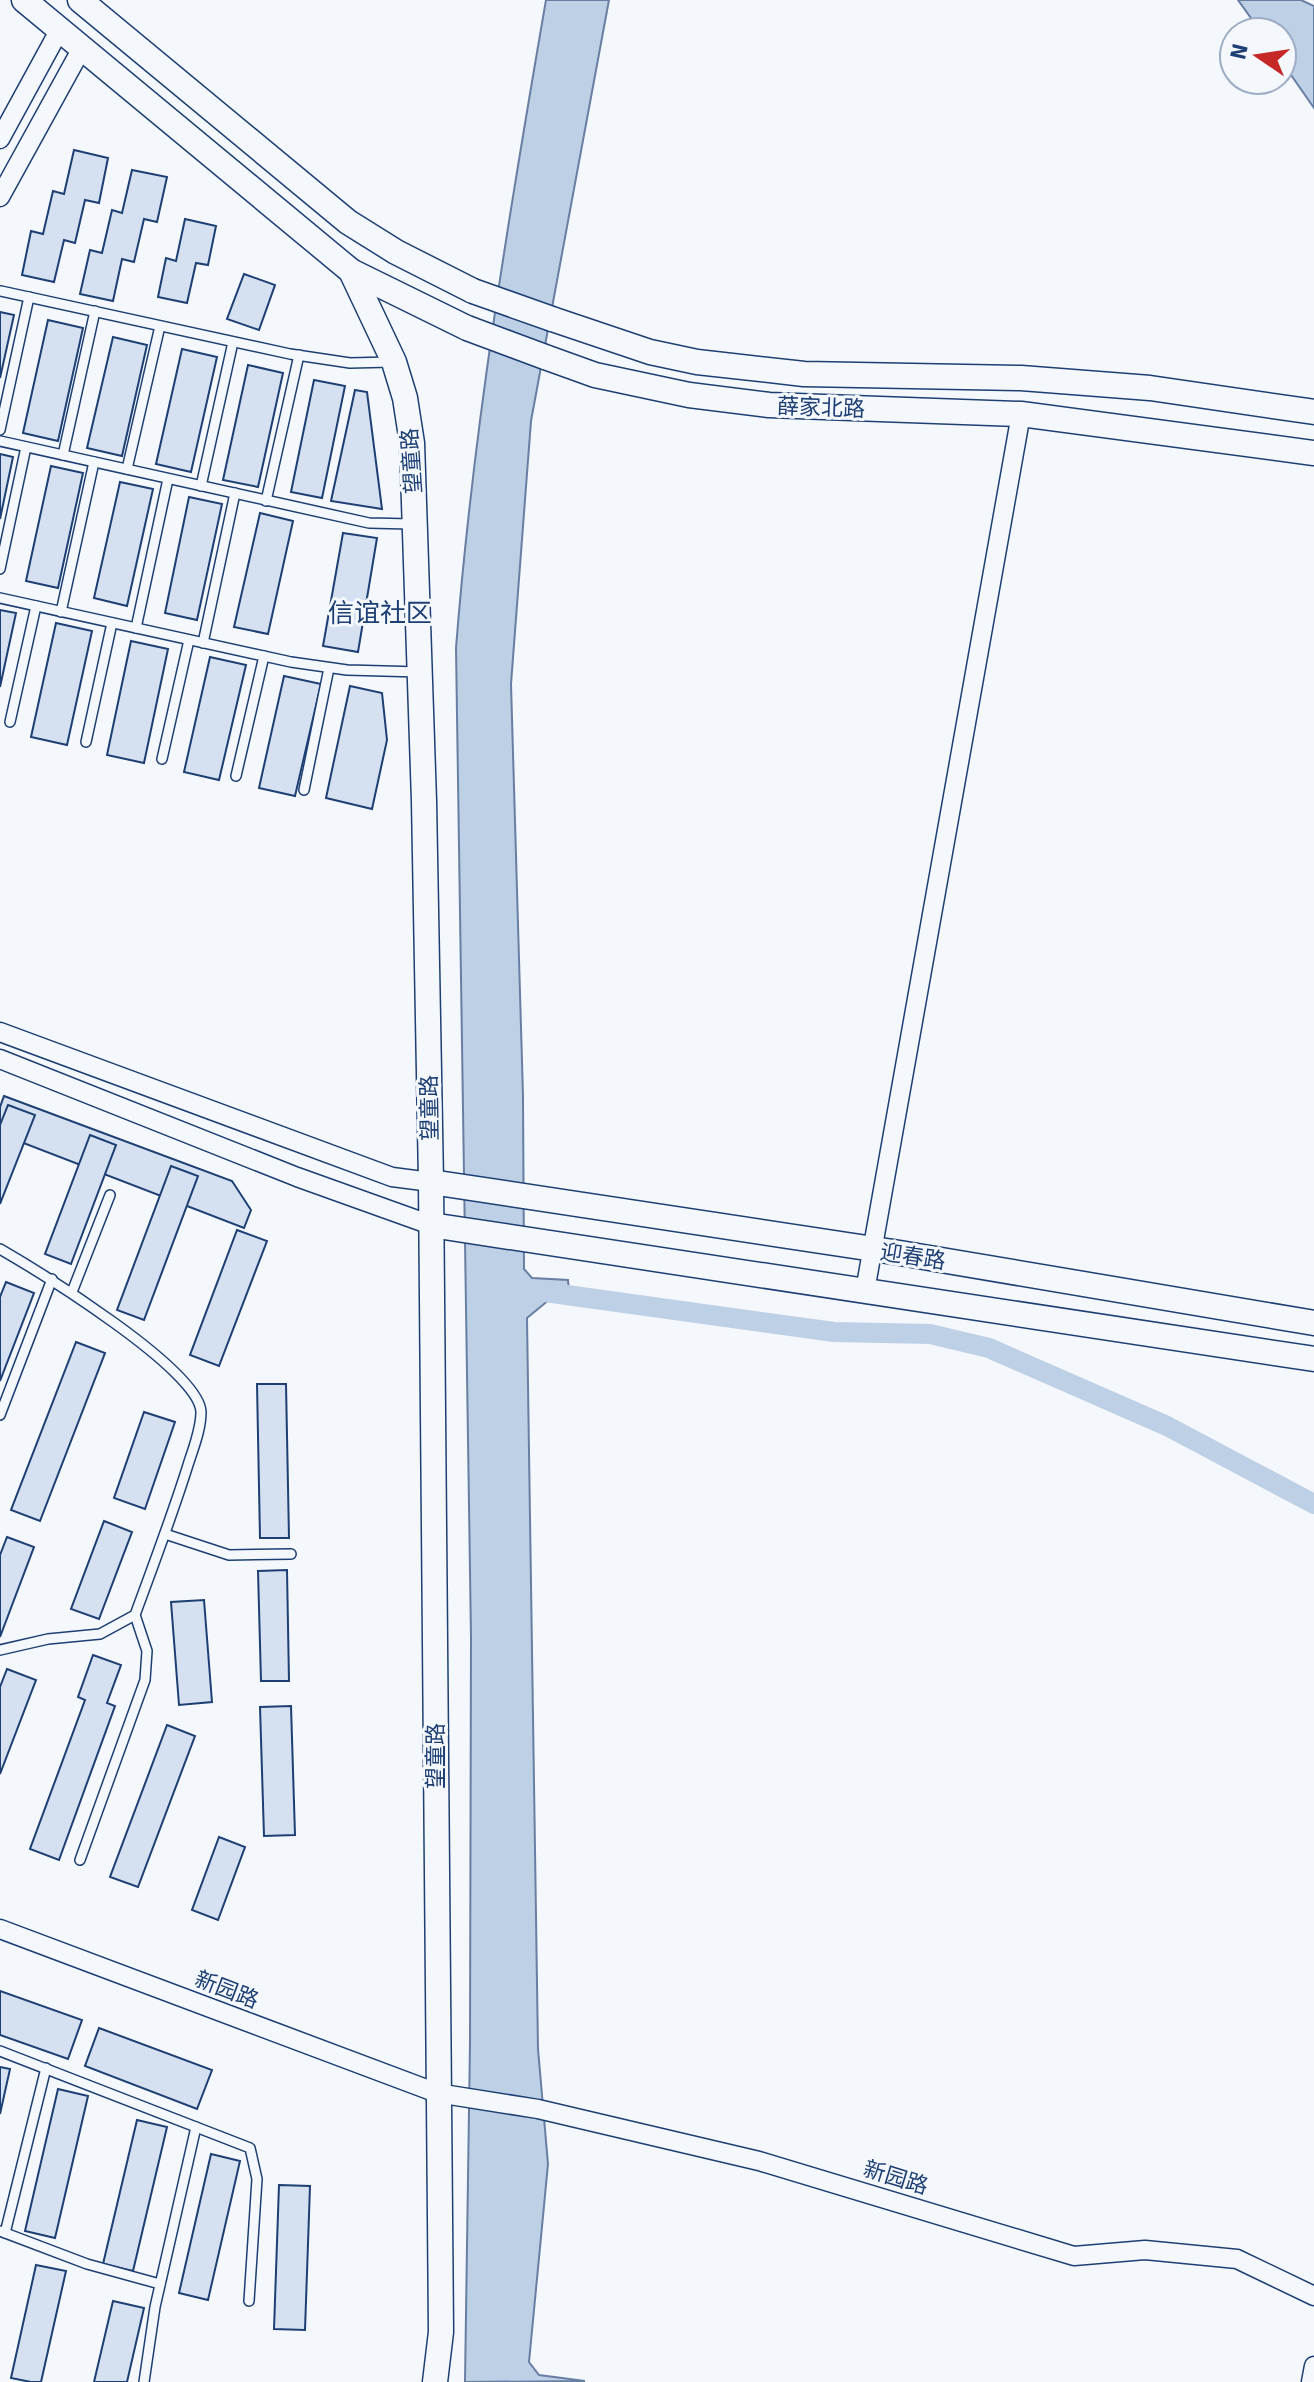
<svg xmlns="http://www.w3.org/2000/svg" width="1314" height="2382" viewBox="0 0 1314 2382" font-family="Signika,'Noto Sans SC',sans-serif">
<rect width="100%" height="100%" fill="#f4f7fb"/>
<g fill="#bed0e5" stroke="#687fa3" stroke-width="2">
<path d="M546 0H609L531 421 511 684 523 1096 524 1269 532 1278 568 1280 570 1303 550 1299 527 1318 538 2049 548 2164 529 2362 539 2375 585 2381 465 2382 470 2043 471 1637 456 648C473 431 509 214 546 0Z"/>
<polygon points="1238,0 1301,0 1314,6 1314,108 1282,62 1282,32 1261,32"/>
</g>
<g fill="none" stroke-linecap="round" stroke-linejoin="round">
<polyline stroke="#bed0e5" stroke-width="20" points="545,1292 834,1332 930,1334 989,1348 1167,1426 1314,1504"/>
</g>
<g fill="#d5e0f0" stroke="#1d3f73" stroke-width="2">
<polygon points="74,150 108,158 99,203 85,200 75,243 64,240 54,282 22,275 31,231 43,234 53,191 64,194"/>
<polygon points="132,170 167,177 157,222 144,219 134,262 122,259 113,301 80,294 90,250 102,253 112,210 122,213"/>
<polygon points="185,219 216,226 208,265 196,263 187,303 158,297 166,258 176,261"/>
<polygon points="244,274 275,285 259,330 227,319"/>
<polygon points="0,312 14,315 0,378"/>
<polygon points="48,320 83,328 58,441 23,433"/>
<polygon points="113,337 147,345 122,456 87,448"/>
<polygon points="182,349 217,357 191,472 156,464"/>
<polygon points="248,365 283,373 258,487 223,480"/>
<polygon points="314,380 345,386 322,498 291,492"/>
<polygon points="355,390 367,392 382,509 331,501"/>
<polygon points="0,454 13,457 0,519"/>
<polygon points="51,466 83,473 58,588 26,581"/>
<polygon points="120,482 153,489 127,606 94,598"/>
<polygon points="189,497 222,504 197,620 165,613"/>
<polygon points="260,513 293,521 268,634 234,627"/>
<polygon points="343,533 377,538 358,652 323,646"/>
<polygon points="0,610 16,613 0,687"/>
<polygon points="56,623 92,631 67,745 31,737"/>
<polygon points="131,641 168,649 144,763 107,755"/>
<polygon points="210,657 246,665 219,780 184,772"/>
<polygon points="284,676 321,684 295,796 259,788"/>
<polygon points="350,686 382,693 387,740 372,809 326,798"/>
<polygon points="4,1096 232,1181 251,1210 244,1228 0,1134 0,1107"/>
<polygon points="8,1105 35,1115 0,1204 0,1125"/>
<polygon points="90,1135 116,1145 71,1264 45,1254"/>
<polygon points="171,1166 198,1176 144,1320 117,1310"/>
<polygon points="237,1230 267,1241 219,1366 190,1355"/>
<polygon points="6,1282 34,1293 0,1381 0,1297"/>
<polygon points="76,1342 105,1353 40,1521 11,1510"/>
<polygon points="257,1384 286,1384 289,1538 260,1538"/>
<polygon points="144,1412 175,1422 145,1509 114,1498"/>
<polygon points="104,1521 132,1532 99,1619 71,1609"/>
<polygon points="7,1537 34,1547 0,1637 0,1555"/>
<polygon points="287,1570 289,1681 261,1681 258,1571"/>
<polygon points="204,1600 212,1702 179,1705 171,1602"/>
<polygon points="93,1655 121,1665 107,1703 115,1706 59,1860 30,1849 85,1700 78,1697"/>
<polygon points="7,1669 36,1680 0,1774 0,1687"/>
<polygon points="291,1706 295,1835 264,1836 260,1707"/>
<polygon points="167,1725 195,1736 138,1887 110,1877"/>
<polygon points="219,1837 245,1847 218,1920 192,1910"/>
<polygon points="0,1991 82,2020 68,2059 0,2035"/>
<polygon points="99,2028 212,2070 197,2109 85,2066"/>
<polygon points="0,2067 10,2069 0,2114"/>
<polygon points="58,2089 88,2096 55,2238 25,2231"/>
<polygon points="137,2120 167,2127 133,2271 103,2264"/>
<polygon points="211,2154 240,2161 208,2300 179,2293"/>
<polygon points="279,2185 310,2186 305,2330 274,2329"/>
<polygon points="36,2265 66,2271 41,2382 31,2382 11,2378"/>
<polygon points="113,2301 144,2308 127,2382 94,2382"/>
</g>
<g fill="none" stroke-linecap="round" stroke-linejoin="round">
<defs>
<g id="lane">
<polyline points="1,291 290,354 350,363 391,362"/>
<polyline points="0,430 29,297"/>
<polyline points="0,441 369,523 411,524"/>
<polyline points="63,455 95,311"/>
<polyline points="127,469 160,326"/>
<polyline points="201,486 233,342"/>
<polyline points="266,501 299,355"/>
<polyline points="0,569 26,447"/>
<polyline points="0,598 291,662 347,670 420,672"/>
<polyline points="61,612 94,462"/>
<polyline points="136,628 168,479"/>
<polyline points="203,643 235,493"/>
<polyline points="10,722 36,606"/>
<polyline points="86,742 112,623"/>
<polyline points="162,759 189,640"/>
<polyline points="236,776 264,656"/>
<polyline points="304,790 329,668"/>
<path d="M0 1249C38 1271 200 1370 201 1412 201 1430 193 1449 188 1465 172 1516 153 1566 135 1615L100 1634 48 1639 0 1650"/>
<polyline points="72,1292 110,1195"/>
<polyline points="0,1415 52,1279"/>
<polyline points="165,1534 229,1555 291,1554"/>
<polyline points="80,1860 145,1680 147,1651 135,1615"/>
<polyline points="0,2051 250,2148 257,2179 249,2301"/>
<polyline points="0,2231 87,2264 160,2284"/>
<polyline points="5,2233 46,2068"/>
<polyline points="144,2382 155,2307 196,2127"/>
</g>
<g id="street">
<polyline points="0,139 60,29"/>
<polyline points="0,197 82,48"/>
<polyline points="0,1032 392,1177 431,1182"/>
<polyline points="0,1059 297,1177 431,1225"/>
<polyline points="865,1291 1021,414"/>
<polyline points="0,1929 437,2093 538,2109 759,2161 1074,2256 1145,2250 1237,2259 1314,2296"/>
<polyline points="1311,2382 1314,2366"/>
</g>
<g id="secondary">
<polyline points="24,0 351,271 394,362 405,398 412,443 424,801 431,1182 441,2332 435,2382"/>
<polyline points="80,0 348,222 396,252 473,291"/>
<polyline points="351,271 467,328"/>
<polyline points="552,319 650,352 697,362 804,374 1021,378 1150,388 1314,412"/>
<polyline points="545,357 595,375 689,395 769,405 1021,414 1314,453"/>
<polyline points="431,1182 900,1253 1314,1323"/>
<polyline points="431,1225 1314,1359"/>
</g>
</defs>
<use href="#lane" stroke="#1d3f73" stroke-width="12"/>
<use href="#street" stroke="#1d3f73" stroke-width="21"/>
<use href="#secondary" stroke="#1d3f73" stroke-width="27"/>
<use href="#lane" stroke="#f4f7fb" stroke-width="9"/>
<use href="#street" stroke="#f4f7fb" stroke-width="18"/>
<use href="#secondary" stroke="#f4f7fb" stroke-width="24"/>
<defs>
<g id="secondary-bridge">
<polyline points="473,291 552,319"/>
<polyline points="467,328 545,357"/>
</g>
</defs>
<use href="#secondary-bridge" stroke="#1d3f73" stroke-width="27" stroke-linecap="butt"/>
<use href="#secondary-bridge" stroke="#f4f7fb" stroke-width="24"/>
</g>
<g text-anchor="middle" stroke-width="6" stroke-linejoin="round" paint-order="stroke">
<g font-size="22" fill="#1d3f73" stroke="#f4f7fb">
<text transform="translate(821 407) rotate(2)" y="8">薛家北路</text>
<text transform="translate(411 461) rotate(-94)" y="8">望童路</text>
<text transform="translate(429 1108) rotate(-91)" y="8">望童路</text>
<text transform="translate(913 1256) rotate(9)" y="8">迎春路</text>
<text transform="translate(435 1756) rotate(-90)" y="8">望童路</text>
<text transform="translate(227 1989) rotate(21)" y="8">新园路</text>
<text transform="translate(896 2177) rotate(17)" y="8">新园路</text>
</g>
<g font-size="26" fill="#1d3f73" stroke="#f4f7fb">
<text x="380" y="622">信谊社区</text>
</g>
</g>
<g transform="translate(1258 56) rotate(283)"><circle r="38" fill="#f4f7fb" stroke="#9eadc5" stroke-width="2"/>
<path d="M0-6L14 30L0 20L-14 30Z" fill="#c62828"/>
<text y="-12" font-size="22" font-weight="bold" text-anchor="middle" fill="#1d3f73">N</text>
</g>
</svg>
